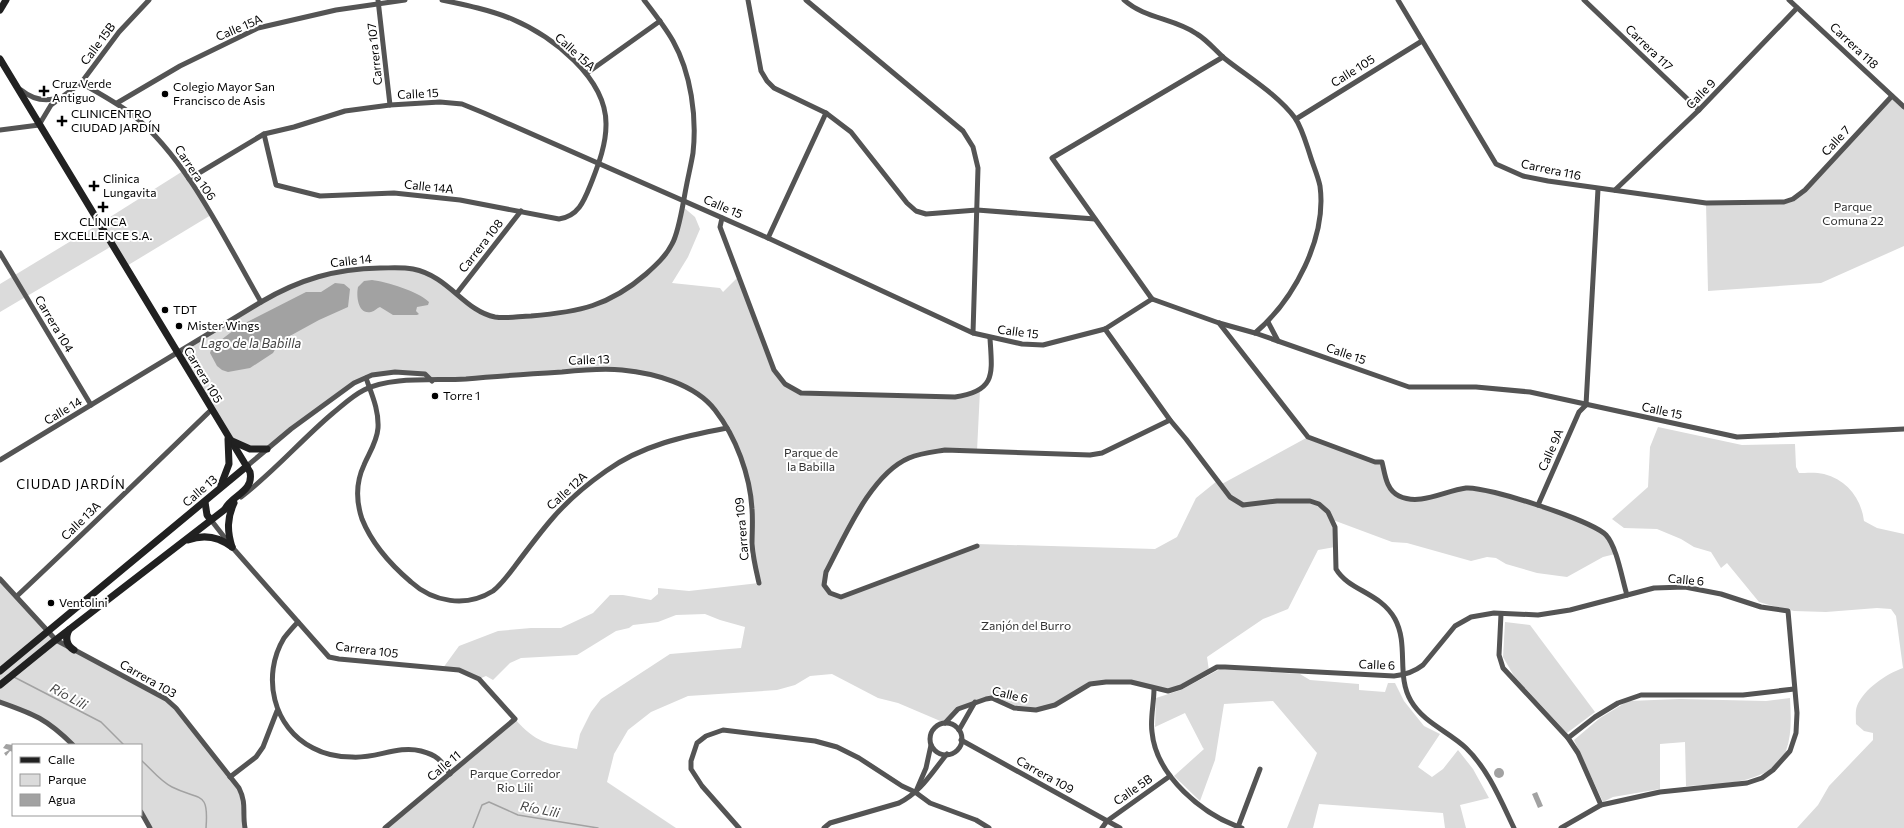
<svg xmlns="http://www.w3.org/2000/svg" width="1904" height="828" viewBox="0 0 1904 828" font-family="Commissioner,sans-serif">
<rect width="100%" height="100%" fill="#fff"/>
<g fill="#dbdbdb">
<polygon points="1892,96 1904,107 1904,246 1821,283 1708,291 1706,203 1783,202 1800,194"/>
<polygon points="183,171 211,215 125,267 112,246 0,312 0,284 99,224"/>
<path d="M682 206 695 217 700 229 688 257 672 283 720 288 723 292 738 277 774 370 785 384 801 393 955 397 980 390 977 451 926 453 896 466 870 491 826 572 824 585 830 593 841 597 977 546V544L1155 549 1177 537 1196 498 1217 481 1220 485 1308 437 1382 462 1388 485 1398 496 1414 501 1467 488 1538 505 1598 528 1607 536 1615 554 1603 557 1567 577 1537 573 1506 564 1496 558 1487 557 1471 561 1407 543 1392 542 1333 520 1335 547 1318 550 1288 609 1263 619 1207 657 1209 671 1168 691 1131 682 1090 684 1055 705 1025 710 992 698 965 705 945 723 898 703 878 698 832 674 810 676 795 685 777 690 688 696 651 712 628 730 614 754 607 782 676 828H385L515 719C536 743 547 744 577 749L580 734 591 712 601 699 670 654 741 648 745 627 720 620 705 614 676 615 658 622 633 625 629 628 616 631 577 655 521 658 510 663 493 680 486 676 479 679 473 676 443 668 459 646 498 631 531 628H561L593 613 610 595H623L651 600 658 594V588L689 591 759 583 754 562 752 508 746 476 735 442 704 398 677 384 622 370 432 381 425 374 382 373 354 383 267 449 234 443 176 352 279 292 324 274 395 268 429 274 479 311 495 317 564 313 606 301 642 278 674 242Z"/>
<path d="M1658 427 1742 445 1795 444 1796 467 1799 473C1806 473 1816 472 1824 474 1847 480 1861 498 1864 521L1877 528 1904 534V828H1797L1818 805 1829 786 1873 740V733L1864 731 1856 724C1856 719 1855 711 1857 706 1864 689 1886 674 1903 668L1896 616 1891 609 1877 608 1826 612 1794 611 1773 606 1759 602 1727 563 1721 568 1711 552 1694 547 1681 539 1657 529 1624 528 1612 519 1648 487 1650 447Z"/>
<polygon points="0,579 47,632 166,699 239,788 245,828 150,828 141,812 141,745 73,745 55,727 0,702"/>
<polygon points="1505,622 1530,625 1595,712 1567,733 1514,676 1503,657"/>
<polygon points="1220,669 1300,674 1310,680 1359,684 1359,690 1385,692 1388,683 1395,683 1404,701 1424,726 1440,734 1418,767 1432,777 1443,769 1458,750 1473,769 1489,798 1460,805 1466,828 1445,828 1443,813 1319,804 1313,828 1287,828 1317,753 1273,701 1224,704 1215,760 1200,801 1174,776 1204,749 1203,748 1185,713 1155,727 1156,698 1181,690"/>
<path d="M1790 698C1791 716 1792 734 1786 751 1772 785 1716 784 1686 786L1685 742 1660 744V789L1613 797 1603 802 1574 740 1600 718 1628 701 1680 699 1766 701Z"/>
</g>
<g fill="#a2a2a2">
<path d="M372 280C387 282 418 291 429 302L428 305 417 307 416 311 419 314 417 315H393L380 307C377 308 375 311 371 312 358 315 356 296 358 287L364 281Z"/>
<polygon points="335,283 344,284 350,289 348,307 319,320 288,337 277,346 273,353 250,368 228,372 222,370 217,366 210,353 212,347 230,333 245,323 306,292 321,292"/>
<polygon points="6,744 13,745 13,752 10,751 6,756 4,753 9,750 3,748"/>
<circle cx="1499" cy="773" r="5"/>
<polygon points="1537,792 1543,806 1538,808 1532,794"/>
</g>
<g fill="none" stroke-linecap="round" stroke-linejoin="round">
<g stroke="#a2a2a2" stroke-width="1.5">
<polyline points="14,677 101,722 124,745"/>
<path d="M141 760C150 768 161 782 172 787 200 801 209 790 206 828"/>
<polyline points="473,828 482,805 489,802 518,815 598,828"/>
</g>
<g stroke="#545454" stroke-width="5">
<polyline points="378,0 390,105"/>
<polyline points="748,0 761,71 767,81 774,88 826,113 851,132 907,203 916,211 926,214 977,210 1095,219"/>
<polyline points="806,0 963,131 973,147 978,168 973,333"/>
<path d="M1124 0C1145 19 1174 18 1197 34 1207 40 1215 50 1224 58 1248 77 1277 94 1295 118 1302 128 1306 143 1310 155 1313 165 1318 176 1320 186 1327 238 1294 300 1255 333"/>
<polyline points="1398,0 1496,164 1523,176 1548,181 1706,203 1784,202 1793,199 1805,190 1892,96"/>
<polyline points="1584,0 1699,110"/>
<polyline points="1789,0 1904,107"/>
<polyline points="587,73 660,21"/>
<path d="M81 83C99 93 117 103 133 115 188 160 225 240 261 302"/>
<path d="M21 90C32 99 44 102 58 98"/>
<polyline points="117,103 180,66 258,28 336,10 405,0"/>
<polyline points="1296,119 1422,41"/>
<polyline points="0,130 39,125 51,105 81,83 119,32 149,0"/>
<path d="M264 134 276 185 320 196 394 193 460 200 559 219C580 216 585 198 592 181 599 163 606 144 606 125 607 78 552 36 512 19 490 10 466 5 442 0"/>
<polyline points="189,179 264,134 294,127 345,111 390,105 440,102 462,104 484,113 768,238 973,333 1022,344 1043,345 1105,329 1152,299"/>
<polyline points="1615,190 1699,110 1797,8"/>
<path d="M722 218 720 227 774 370 785 384 801 393 955 397C997 391 992 373 990 338"/>
<polyline points="768,238 826,113"/>
<polyline points="0,253 91,405"/>
<polyline points="457,293 521,211"/>
<polyline points="1152,299 1219,323 1255,333 1409,387 1476,387 1530,392 1737,437 1904,429"/>
<polyline points="1152,299 1052,158 1223,57"/>
<polyline points="1268,322 1278,341"/>
<path d="M1219 323 1308 437 1375 462H1382C1385 474 1386 490 1399 496 1420 506 1444 491 1466 488 1487 486 1593 521 1606 535 1617 547 1622 579 1627 595"/>
<path d="M1105 329 1170 420 1186 439 1230 497 1243 505 1277 501H1310L1319 504 1328 512 1335 527 1336 569C1349 591 1380 592 1395 619 1409 645 1396 676 1411 701 1424 723 1448 731 1466 748 1488 769 1501 801 1514 828"/>
<path d="M366 378C372 395 379 410 378 428 377 442 369 453 364 465 356 482 356 501 362 519 372 544 391 565 411 582 433 602 466 608 493 591 501 585 509 574 515 566 527 550 539 534 551 520 567 501 586 485 606 471 642 445 685 436 727 428"/>
<polyline points="1586,405 1598,189"/>
<path d="M0 460 261 302C300 279 335 269 380 268 391 268 402 267 413 269 449 276 464 311 495 317 507 319 520 316 531 316 579 312 609 306 646 274 656 265 666 256 672 244 679 232 683 203 686 188 688 177 691 165 693 153 697 117 691 73 673 41 665 27 654 13 644 0"/>
<polyline points="247,466 291,429 354,383 372,375 395,372 425,374 432,381"/>
<path d="M241 497C274 472 301 440 333 413 343 405 352 396 364 390 391 376 435 381 466 379 498 376 530 374 562 372 581 370 603 368 622 370 654 373 695 384 715 410 736 437 750 475 752 509 753 521 752 533 752 544 753 558 756 570 759 583"/>
<polyline points="1538,505 1579,412 1586,405"/>
<polyline points="211,520 232,547 329,657 339,659 459,670 479,679 515,719 385,828"/>
<path d="M977 546 841 597 830 593 824 585 826 572C845 536 871 474 909 458 921 453 933 452 945 450L1090 455 1102 453 1170 420"/>
<path d="M0 579 56 640 166 699 176 708 239 788C247 804 242 812 245 828"/>
<path d="M17 596C82 535 147 472 211 410"/>
<polyline points="1501,614 1499,655 1503,668 1568,738 1578,753 1601,805"/>
<path d="M298 622C293 627 288 633 284 638 261 676 273 728 313 748 324 754 339 757 352 757 375 759 398 745 421 751 437 755 441 760 450 774"/>
<path d="M1154 689C1154 703 1150 719 1152 732 1156 776 1203 815 1242 828"/>
<path d="M0 702C34 714 47 719 73 745"/>
<path d="M945 723 958 709 986 699 992 698 1014 708 1036 710 1055 705 1090 684 1106 682H1131L1168 691 1181 687 1217 667H1225L1394 676C1405 675 1414 672 1423 665L1455 626 1471 617 1494 613 1538 615 1570 610 1654 588 1685 587 1721 594 1761 607 1788 611 1797 713 1796 733 1790 751 1773 770 1762 778 1747 783 1660 792 1601 805 1561 828"/>
<circle cx="946" cy="739" r="16"/>
<polyline points="959,730 975,702"/>
<polyline points="1568,738 1595,717 1618,703 1641,695 1743,695 1794,689"/>
<polyline points="961,740 1120,828"/>
<polyline points="230,777 256,757 263,747 277,711"/>
<polyline points="917,789 926,768 931,745"/>
<polyline points="141,812 150,828"/>
<polyline points="1238,827 1260,769"/>
<polyline points="739,828 702,786 691,769 691,761 697,743 706,736 723,730 815,741 837,747 859,758 902,786 915,792 930,803 976,820 989,828"/>
<path d="M824 828 830 823 899 803C921 792 932 772 947 754"/>
<polyline points="1102,828 1107,821 1170,776"/>
</g>
<g stroke="#212121" stroke-width="7">
<polyline points="0,10 6,0"/>
<path d="M0 59 250 472C254 492 232 495 225 509"/>
<polyline points="232,441 250,449 267,449"/>
<polyline points="221,485 229,464 228,439"/>
<polyline points="205,502 207,515 211,520"/>
<path d="M188 540C204 534 219 537 232 547"/>
<path d="M232 547C227 531 227 518 234 503"/>
<path d="M69 630C65 638 66 645 74 650"/>
<polyline points="0,671 247,466"/>
<polyline points="0,685 53,642 228,507"/>
</g>
</g>
<g fill="#000" stroke="#fff" stroke-width="1.5">
<path d="M42 85h4v4h4v4h-4v4h-4v-4h-4v-4h4z"/>
<circle cx="165" cy="94" r="4"/>
<path d="M60 115h4v4h4v4h-4v4h-4v-4h-4v-4h4z"/>
<path d="M92 180h4v4h4v4h-4v4h-4v-4h-4v-4h4z"/>
<path d="M101 201h4v4h4v4h-4v4h-4v-4h-4v-4h4z"/>
<circle cx="165" cy="310" r="4"/>
<circle cx="179" cy="326" r="4"/>
<circle cx="435" cy="396" r="4"/>
<circle cx="51" cy="603" r="4"/>
</g>
<g text-anchor="middle" stroke-width="4" stroke-linejoin="round" paint-order="stroke">
<g font-size="12" fill="#000" stroke="#fff">
<text transform="translate(239 28) rotate(-23)" y="4">Calle 15A</text>
<text transform="translate(98 44) rotate(-53)" y="4">Calle 15B</text>
<text transform="translate(1854 46) rotate(43)" y="4">Carrera 118</text>
<text transform="translate(1649 48) rotate(44)" y="4">Carrera 117</text>
<text transform="translate(575 52) rotate(42)" y="4">Calle 15A</text>
<text transform="translate(375 54) rotate(-96)" y="4">Carrera 107</text>
<text transform="translate(1353 71) rotate(-32)" y="4">Calle 105</text>
<text transform="translate(418 94) rotate(-3)" y="4">Calle 15</text>
<text transform="translate(1701 94) rotate(-46)" y="4">Calle 9</text>
<text transform="translate(1836 141) rotate(-47)" y="4">Calle 7</text>
<text transform="translate(1551 170) rotate(12)" y="4">Carrera 116</text>
<text transform="translate(195 173) rotate(56)" y="4">Carrera 106</text>
<text transform="translate(429 187) rotate(6)" y="4">Calle 14A</text>
<text transform="translate(723 207) rotate(23)" y="4">Calle 15</text>
<text transform="translate(481 246) rotate(-52)" y="4">Carrera 108</text>
<text transform="translate(351 261) rotate(-6)" y="4">Calle 14</text>
<text transform="translate(54 324) rotate(59)" y="4">Carrera 104</text>
<text transform="translate(1018 332) rotate(7)" y="4">Calle 15</text>
<text transform="translate(1346 354) rotate(19)" y="4">Calle 15</text>
<text transform="translate(589 360) rotate(-2)" y="4">Calle 13</text>
<text transform="translate(203 375) rotate(59)" y="4">Carrera 105</text>
<text transform="translate(63 411) rotate(-31)" y="4">Calle 14</text>
<text transform="translate(1662 411) rotate(12)" y="4">Calle 15</text>
<text transform="translate(1551 450) rotate(-66)" y="4">Calle 9A</text>
<text transform="translate(200 491) rotate(-41)" y="4">Calle 13</text>
<text transform="translate(567 491) rotate(-42)" y="4">Calle 12A</text>
<text transform="translate(81 521) rotate(-44)" y="4">Calle 13A</text>
<text transform="translate(742 529) rotate(-95)" y="4">Carrera 109</text>
<text transform="translate(1686 580) rotate(5)" y="4">Calle 6</text>
<text transform="translate(367 650) rotate(7)" y="4">Carrera 105</text>
<text transform="translate(1377 665) rotate(2)" y="4">Calle 6</text>
<text transform="translate(148 679) rotate(30)" y="4">Carrera 103</text>
<text transform="translate(1010 695) rotate(14)" y="4">Calle 6</text>
<text transform="translate(444 766) rotate(-40)" y="4">Calle 11</text>
<text transform="translate(1045 775) rotate(29)" y="4">Carrera 109</text>
<text transform="translate(1133 790) rotate(-35)" y="4">Calle 5B</text>
</g>
<g font-size="12" fill="#000" stroke="#fff" text-anchor="start">
<text x="52" y="88">Cruz Verde<tspan x="52" dy="14">Antiguo</tspan></text>
<text x="173" y="91">Colegio Mayor San<tspan x="173" dy="14">Francisco de Asis</tspan></text>
<text x="71" y="118">CLINICENTRO<tspan x="71" dy="14">CIUDAD JARDÍN</tspan></text>
<text x="103" y="183">Clinica<tspan x="103" dy="14">Lungavita</tspan></text>
<text x="103" y="226" text-anchor="middle">CLÍNICA<tspan x="103" dy="14">EXCELLENCE S.A.</tspan></text>
<text x="173" y="314">TDT</text>
<text x="187" y="330">Mister Wings</text>
<text x="443" y="400">Torre 1</text>
<text x="59" y="607">Ventolini</text>
</g>
<g font-size="12" fill="#323232" stroke="#fff">
<text x="1853" y="211">Parque<tspan x="1853" dy="14">Comuna 22</tspan></text>
<text x="811" y="457">Parque de<tspan x="811" dy="14">la Babilla</tspan></text>
<text x="1026" y="630">Zanjón del Burro</text>
<text x="515" y="778">Parque Corredor<tspan x="515" dy="14">Rio Lili</tspan></text>
</g>
<g font-size="13" font-style="italic" fill="#434343" stroke="#fff">
<text x="251" y="348">Lago de la Babilla</text>
<text transform="translate(69 696) rotate(28)" y="5">Río Lili</text>
<text transform="translate(540 809) rotate(11)" y="5">Río Lili</text>
</g>
<g font-size="13" letter-spacing="1" fill="#000" stroke="#fff">
<text x="71" y="489">CIUDAD JARDÍN</text>
</g>
</g>
<rect x="12" y="744" width="130" height="72" fill="#ffffff" stroke="#999999"/>
<rect x="20" y="757" width="20" height="6" fill="#212121" stroke="#999999"/>
<text x="48" y="764" font-size="12" fill="#000000">Calle</text>
<rect x="20" y="774" width="20" height="12" fill="#dbdbdb" stroke="#999999"/>
<text x="48" y="784" font-size="12" fill="#000000">Parque</text>
<rect x="20" y="794" width="20" height="12" fill="#a2a2a2" stroke="#999999"/>
<text x="48" y="804" font-size="12" fill="#000000">Agua</text>
</svg>
